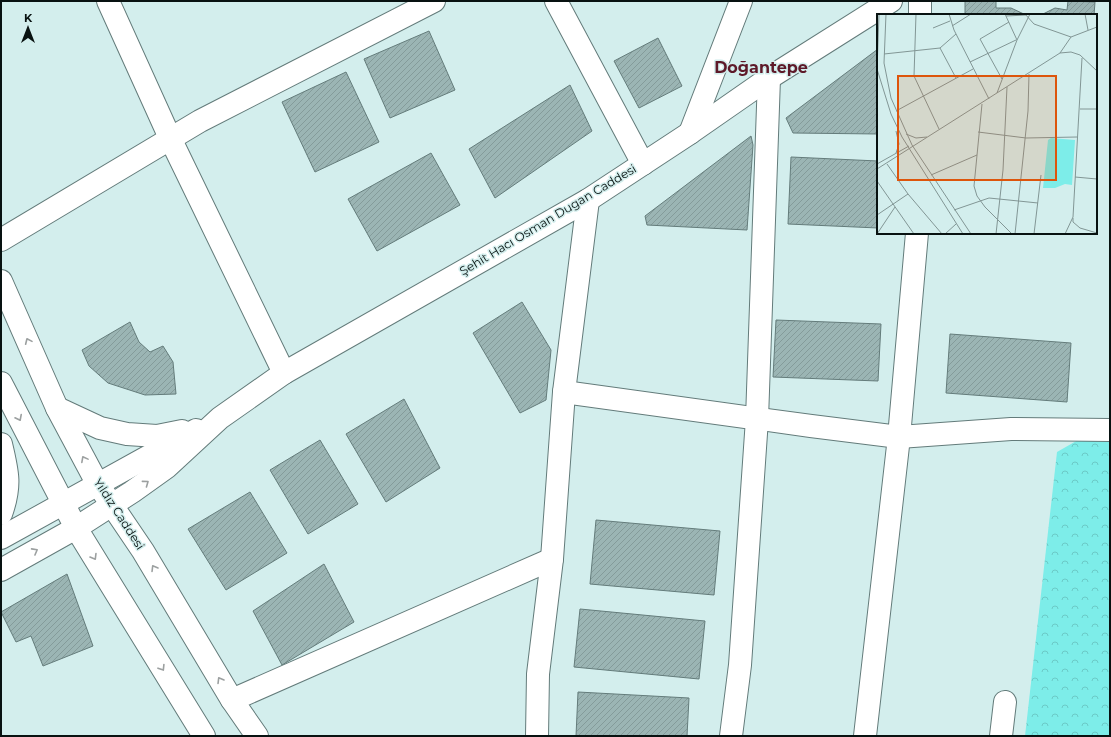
<svg xmlns="http://www.w3.org/2000/svg" width="1111" height="737" viewBox="0 0 1111 737" font-family="Montserrat,sans-serif">
<defs>
<pattern id="park-crowns" width="20" height="18" patternUnits="userSpaceOnUse"><rect width="20" height="18" fill="#7dede9"/><path d="M2 6a3 3 0 1 1 6 0M12 15a3 3 0 1 1 6 0" fill="none" stroke="#6bcac7"/></pattern>
<pattern id="building-hatch" width="6" height="6" patternUnits="userSpaceOnUse"><rect width="6" height="6" fill="#9bb5b4"/><path d="M-1 1l2-2M0 6l6-6M5 7l2-2" fill="none" stroke="#849b9a"/></pattern>
</defs>
<rect width="100%" height="100%" fill="#d3eeed"/>
<polygon fill="url(#park-crowns)" points="1078,440 1110,442 1110,736 1025,736 1057,452"/>
<g fill="url(#building-hatch)" stroke="#647c7b">
<polygon points="965,1 996,1 996,8 1011,8 1026,15 965,15"/>
<polygon points="1068,1 1095,2 1094,15 1041,15 1055,8 1067,10"/>
<polygon points="429,31 455,90 390,118 364,59"/>
<polygon points="658,38 682,86 639,108 614,61"/>
<polygon points="878,49 878,134 793,133 786,118"/>
<polygon points="346,72 379,142 315,172 282,102"/>
<polygon points="570,85 592,131 495,198 469,149"/>
<polygon points="751,136 753,145 747,230 647,225 645,216"/>
<polygon points="431,153 460,205 377,251 348,199"/>
<polygon points="791,157 878,161 878,228 788,224"/>
<polygon points="522,302 551,350 546,400 520,413 473,333"/>
<polygon points="776,320 881,324 878,381 773,377"/>
<polygon points="130,322 139,342 150,352 163,346 173,362 176,394 145,395 108,383 89,366 82,350"/>
<polygon points="950,334 1071,343 1067,402 946,393"/>
<polygon points="404,399 440,468 386,502 346,434"/>
<polygon points="320,440 358,504 308,534 270,470"/>
<polygon points="250,492 287,553 226,590 188,529"/>
<polygon points="596,520 720,531 714,595 590,584"/>
<polygon points="324,564 354,622 282,665 253,611"/>
<polygon points="67,574 93,646 43,666 31,636 16,642 1,612"/>
<polygon points="580,609 705,621 699,679 574,667"/>
<polygon points="578,692 689,698 687,736 576,736"/>
</g>
<g fill="none" stroke-linecap="round" stroke-linejoin="round">
<defs>
<g id="minor">
<polyline points="108,1 170,138 284,373"/>
<polyline points="556,1 643,164"/>
<polyline points="920,15 920,1"/>
<polyline points="690,133 741,1"/>
<polyline points="1,240 200,121 434,1"/>
<polyline points="564,392 811,426 899,437 1011,429 1110,430"/>
<polyline points="232,700 552,559"/>
<polyline points="537,736 538,674 552,559 564,392 588,200"/>
<polyline points="731,736 740,665 757,419 769,78"/>
<polyline points="865,736 899,437 917,233"/>
<polyline points="1001,736 1005,702"/>
</g>
<g id="major">
<polyline points="1,281 57,408 97,483 143,551 232,700 257,736"/>
<polyline points="1,383 76,528 204,736"/>
<polyline points="57,408 100,428 127,434 157,436 182,431"/>
<path d="M1 444C8 473 11 486 1 514"/>
<polyline points="1,538 196,430"/>
<polyline points="1,570 76,528 132,492 167,467 220,418 284,373 588,200 690,133 769,78 891,1"/>
</g>
</defs>
<use href="#minor" stroke="#637b7a" stroke-width="24"/>
<use href="#major" stroke="#637b7a" stroke-width="24"/>
<use href="#minor" stroke="#fff" stroke-width="22"/>
<use href="#major" stroke="#fff" stroke-width="22"/>
</g>
<defs><path id="oneway-chevron" d="M-2-3.5L2.5 0L-2 3.5" fill="none" stroke-width="1.6" stroke-linecap="round" stroke-linejoin="round"/></defs>
<g stroke="#9ca0a0">
<use href="#oneway-chevron" transform="translate(28 341) rotate(-114)"/>
<use href="#oneway-chevron" transform="translate(19 418) rotate(63)"/>
<use href="#oneway-chevron" transform="translate(84 459) rotate(-118)"/>
<use href="#oneway-chevron" transform="translate(146 483) rotate(-36)"/>
<use href="#oneway-chevron" transform="translate(35 551) rotate(-29)"/>
<use href="#oneway-chevron" transform="translate(94 557) rotate(59)"/>
<use href="#oneway-chevron" transform="translate(154 568) rotate(-121)"/>
<use href="#oneway-chevron" transform="translate(162 668) rotate(58)"/>
<use href="#oneway-chevron" transform="translate(220 680) rotate(-121)"/>
</g>
<g text-anchor="middle" stroke-width="3" stroke-linejoin="round" paint-order="stroke">
<g font-size="12" fill="#081211" stroke="#d3eeed">
<text transform="translate(548 220) rotate(-31)" y="4">Şehit Hacı Osman Dugan Caddesi</text>
<text transform="translate(119 514) rotate(57)" y="4">Yıldız Caddesi</text>
</g>
<g font-size="16" font-weight="bold" fill="#5e1929" stroke="#d3eeed">
<text x="761" y="73">Doğantepe</text>
</g>
</g>
<g transform="translate(877 14)">
<rect width="220" height="220" fill="#d3eeed"/>
<path d="M174 124 198 126 195 171 188 170 178 174H166L171 126Z" fill="#7dede9"/>
<path fill="none" stroke="#829695" stroke-width="1" d="M9 0 7 49 14 84 35 131 94 220M39 0 37 62 62 115M72 0 77 16 112 85M128 0 140 26M148 0 157 10 194 23M208 0 211 16M129 2 149 1M75 12 94 0M56 14 73 7M63 34 79 64M183 39 194 23 220 13M7 40 63 34 79 20M93 48 139 26M0 55 14 100 25 123 86 220M0 57 2 0M125 65 103 25 132 8M120 79 140 26 153 0M105 90 97 172 100 182 108 193 135 220M203 95H220M19 97 96 55M101 118 149 124 200 123M29 120 39 124 50 123M19 139 22 130 19 117M0 150 32 132M10 150 31 180 65 220M0 155 183 39 194 38 203 41 220 57M54 161 100 141M198 163 220 165M0 167 37 220M77 196 112 184 161 189M0 201 31 180M196 204V208L203 214 220 219M0 220 18 193M68 220 79 210M119 220 126 156 130 73M138 220 151 97 152 60M157 220 164 161M188 220 196 203 205 44"/>
<path fill="#dd550c" fill-opacity="0.15" stroke="#dd550c" stroke-width="2" d="M21 62H179V166H21Z"/>
<rect width="220" height="220" fill="none" stroke="#081211" stroke-width="2"/>
</g>
<rect width="1111" height="737" fill="none" stroke="#081211" stroke-width="4"/>
<g transform="translate(28 28)" stroke="#d3eeed" stroke-width="3" paint-order="stroke">
<path d="M0-3L7 15L0 10L-7 15Z" fill="#081211"/>
<text y="-6" font-size="11" font-weight="bold" text-anchor="middle" fill="#081211">K</text>
</g>
</svg>
